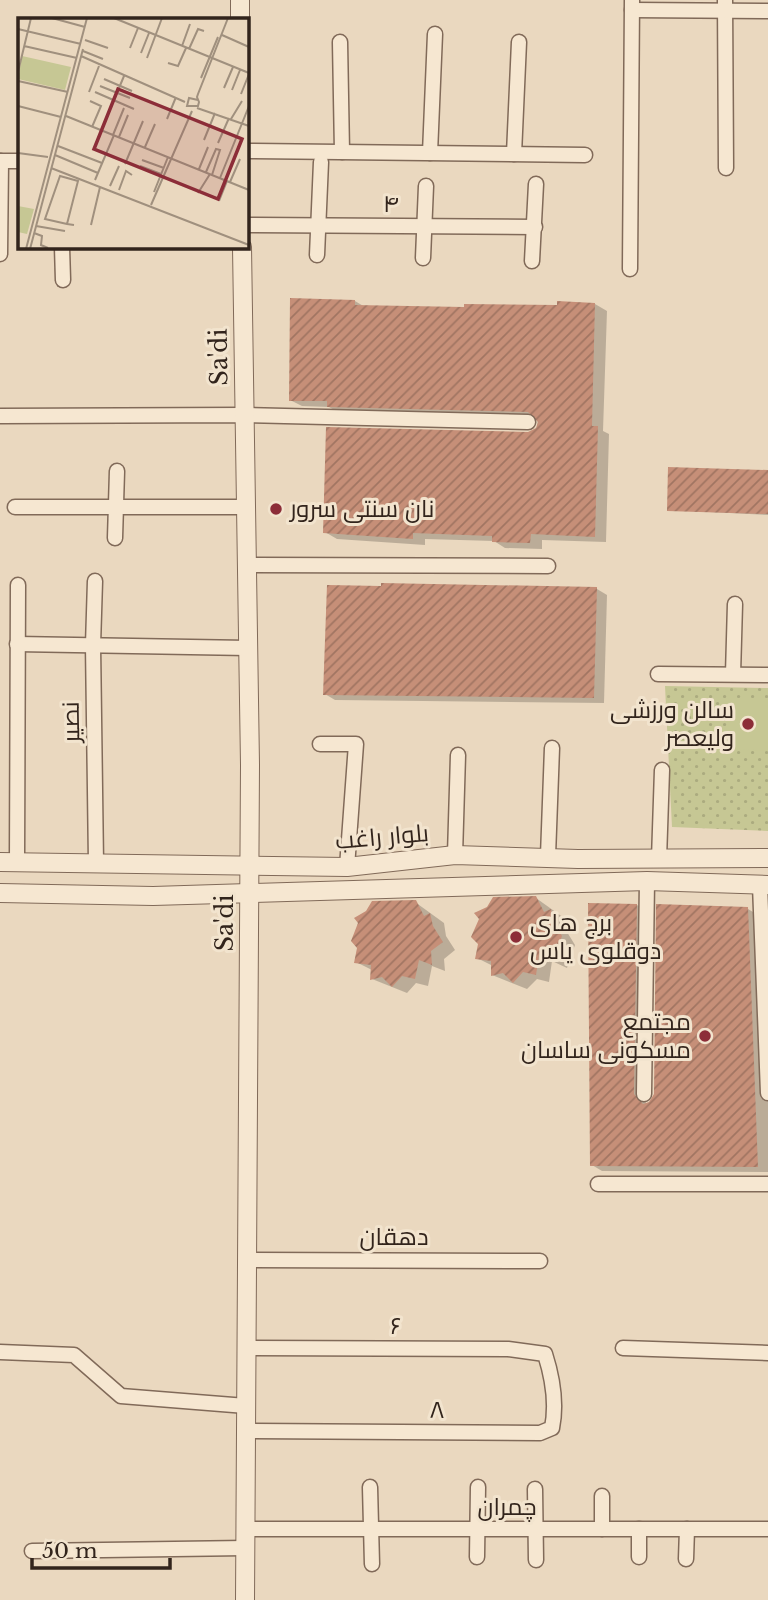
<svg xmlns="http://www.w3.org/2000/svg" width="768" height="1600" viewBox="0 0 768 1600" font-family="'Libre Baskerville',Cairo,serif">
<defs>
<pattern id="grass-dots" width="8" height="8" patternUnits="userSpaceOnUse" patternTransform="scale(1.75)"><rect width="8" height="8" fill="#c6c794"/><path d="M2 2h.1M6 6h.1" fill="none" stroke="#abab7f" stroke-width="1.8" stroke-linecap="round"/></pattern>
<pattern id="building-hatch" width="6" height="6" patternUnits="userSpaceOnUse" patternTransform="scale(1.75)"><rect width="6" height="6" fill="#c68f78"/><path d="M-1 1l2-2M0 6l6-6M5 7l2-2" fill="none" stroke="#a17562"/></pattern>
</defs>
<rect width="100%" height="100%" fill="#ead8bf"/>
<polygon fill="url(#grass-dots)" points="665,686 768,688 768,831 672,827"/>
<polygon fill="#c6c794" points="727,699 768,699 768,751 727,748"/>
<g fill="#0003">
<polygon points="355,301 365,307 558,307 595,304 607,311 603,431 609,434 606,542 542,540 542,549 505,548 494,541 425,539 425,545 337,539 325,532 537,429 538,418 340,413 329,407 302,406 290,400"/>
<polygon points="768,472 768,515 669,510"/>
<polygon points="597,589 607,595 604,703 335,700 325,694"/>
<polygon points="536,898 564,918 567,932 575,945 567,968 552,961 549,982 537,979 527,989 492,975 493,966 477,958"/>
<polygon points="415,902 444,923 446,936 455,950 444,959 445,971 432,966 428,986 416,983 407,993 372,979 372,970 356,962"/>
<polygon points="637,905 647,911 646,1104 650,1104 748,909 758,915 768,1093 768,1172 602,1171 592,1165"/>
</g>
<g fill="url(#building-hatch)">
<polygon points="290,298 355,300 355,305 464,307 464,304 557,305 557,301 595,303 592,426 598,426 595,537 531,534 530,543 492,542 492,536 413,533 413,539 323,533 326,427 528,432 536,428 538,422 528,412 327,407 327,401 289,401"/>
<polygon points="668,467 768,470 768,514 667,511"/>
<polygon points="381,583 597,587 594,698 323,695 327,585 381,586"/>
<polygon points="536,896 544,912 551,909 554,922 562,936 553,961 539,955 536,975 523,972 513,983 503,973 491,976 491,961 475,959 478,944 471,937 479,919 474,913 487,907 493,897"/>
<polygon points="416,900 424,916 430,913 433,926 443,942 431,951 432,965 419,960 415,979 402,976 392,987 382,977 370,980 371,965 354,963 357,948 351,941 358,923 354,918 366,911 372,901"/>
<polygon points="588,903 637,904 634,1094 643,1104 649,1102 654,1094 656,904 748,907 758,1167 590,1166"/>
</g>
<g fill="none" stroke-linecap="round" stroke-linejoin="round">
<defs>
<g id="minor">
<polyline points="725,0 726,168"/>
<polyline points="632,10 768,11"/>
<polyline points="340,42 342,152"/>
<polyline points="247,151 585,155"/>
<polyline points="430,153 435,34"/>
<polyline points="514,154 519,42"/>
<polyline points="0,161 19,161"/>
<polyline points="247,225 535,227"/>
<polyline points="62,247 63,280"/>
<polyline points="0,254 1,161"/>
<polyline points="317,255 321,162"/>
<polyline points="423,258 426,186"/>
<polyline points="532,261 536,184"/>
<polyline points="630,269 632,0"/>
<polyline points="0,416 244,415 528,422"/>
<polyline points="15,507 246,507"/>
<polyline points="115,538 117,471"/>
<polyline points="246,565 548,566"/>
<polyline points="95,581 93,645 96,863"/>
<polyline points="17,644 248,648"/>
<polyline points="658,674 768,675"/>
<polyline points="733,674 735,604"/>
<polyline points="320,744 356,744 347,867"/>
<polyline points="455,855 458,755"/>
<polyline points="548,856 552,748"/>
<polyline points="659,859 662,770"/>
<polyline points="17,862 18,585"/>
<polyline points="760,885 768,1093"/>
<polyline points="644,1094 647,881"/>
<polyline points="598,1184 768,1184"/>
<polyline points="247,1260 540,1261"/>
<polyline points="623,1348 768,1353"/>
<polyline points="0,1352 74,1355 121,1396 246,1406"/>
<path d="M246 1431 540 1433 552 1428C557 1403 553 1379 545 1354L508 1349 246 1348"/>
<polyline points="370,1487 372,1564"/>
<polyline points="535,1489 536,1560"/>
<polyline points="602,1496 602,1529"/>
<polyline points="245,1529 768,1529"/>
<polyline points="32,1551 245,1548"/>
<polyline points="477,1557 478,1487"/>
<polyline points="639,1557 639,1529"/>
<polyline points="686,1559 687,1529"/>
</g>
<g id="tertiary">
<polyline points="240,0 240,19"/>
<polyline points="242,247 250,765 245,1600"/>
<polyline points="0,862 347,867 455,855 578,859 768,858"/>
<polyline points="0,893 153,896 647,881 768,885"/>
</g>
</defs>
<use href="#minor" stroke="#816a59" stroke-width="17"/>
<use href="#tertiary" stroke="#816a59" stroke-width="20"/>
<use href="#minor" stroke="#f6e7d1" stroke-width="14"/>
<use href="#tertiary" stroke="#f6e7d1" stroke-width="18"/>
</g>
<g fill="#8c2d38" stroke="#f2e4ce" stroke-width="2.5">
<circle cx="276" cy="509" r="7"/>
<circle cx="748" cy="724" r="7"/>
<circle cx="516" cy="937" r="7"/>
<circle cx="705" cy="1036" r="7"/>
</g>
<g text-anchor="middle" stroke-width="6" stroke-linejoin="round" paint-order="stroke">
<g font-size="24" fill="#32241c" stroke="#f2e4ce">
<text x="391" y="212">۴</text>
<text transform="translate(219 357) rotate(-91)" y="8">Sa'di</text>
<text transform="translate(71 722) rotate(-91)" y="8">نصیر</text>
<text transform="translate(382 837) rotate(-5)" y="8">بلوار راغب</text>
<text transform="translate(225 923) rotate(-90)" y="8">Sa'di</text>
<text x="394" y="1245">دهقان</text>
<text x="396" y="1334">۶</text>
<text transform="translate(437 1410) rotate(1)" y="8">۸</text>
<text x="507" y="1515">چمران</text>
</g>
<g font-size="24" fill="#32241c" stroke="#f2e4ce" text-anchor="start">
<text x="290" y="517">نان سنتی سرور</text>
<text x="734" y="718" text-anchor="end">سالن ورزشی<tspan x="734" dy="28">ولیعصر</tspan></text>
<text x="530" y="931">برج های<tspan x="530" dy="28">دوقلوی یاس</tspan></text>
<text x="691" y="1030" text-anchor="end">مجتمع<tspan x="691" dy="28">مسکونی ساسان</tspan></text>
</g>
</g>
<g transform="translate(18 18)">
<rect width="231" height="231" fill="#ead8bf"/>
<path d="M4 38 53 49 47 72 0 61ZM0 188 16 191 9 216 0 214Z" fill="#c6c794"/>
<path fill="none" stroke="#a0907e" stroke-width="2" d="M34 0 67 9M96 0 231 55M0 11 63 26M204 17 231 29M67 22 90 30M6 28 59 40M164 28 172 6M112 30 120 10M171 31 180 11 186 13M65 33 85 41M123 35 131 15M63 38 167 84M129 40 144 0M150 45 160 48 168 30M0 54 13 0M183 60 200 19M86 61 114 73M0 63 50 74M82 68 112 80M206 70 215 49M214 72 222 52M71 74 81 48M77 74 116 91M223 76 231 56M96 82 106 58M180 82 171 80 169 88H180L181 84 179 79 180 76 210 0M72 83 83 88 74 109M0 88 43 99M179 90 231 108M48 98 231 172M149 101 158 79M213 101 224 83M95 117 106 90M101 119 110 97M186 122 197 95M200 125 211 100M40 128 84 145M127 129 137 106M0 135 30 139M37 137 80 155M124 142 146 150M107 146 125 103M122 148 143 156M33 150 231 227M181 151 190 129M188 154 198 131 202 132 194 157M202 160 231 88M77 162 96 117M212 164 222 141M92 168 101 148M101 172 108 153 114 157M136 174 150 139M180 175 192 156M201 183 209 163M133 187 174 93M49 206 60 163 42 158 27 201 49 206 56 207M73 207 82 169M18 208 47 213M16 215 24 218 23 227 30 230M8 231 69 0M12 231 65 31"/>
<path fill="#8c2d38" fill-opacity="0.15" stroke="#8c2d38" stroke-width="3.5" d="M100 71 224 121 200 181 76 131Z"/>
<rect width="231" height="231" fill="none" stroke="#32241c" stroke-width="3.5"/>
</g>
<path d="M32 1558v10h138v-10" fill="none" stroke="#32241c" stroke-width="3.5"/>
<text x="42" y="1558" font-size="21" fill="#32241c" stroke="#f2e4ce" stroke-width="5" paint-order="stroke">50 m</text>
</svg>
